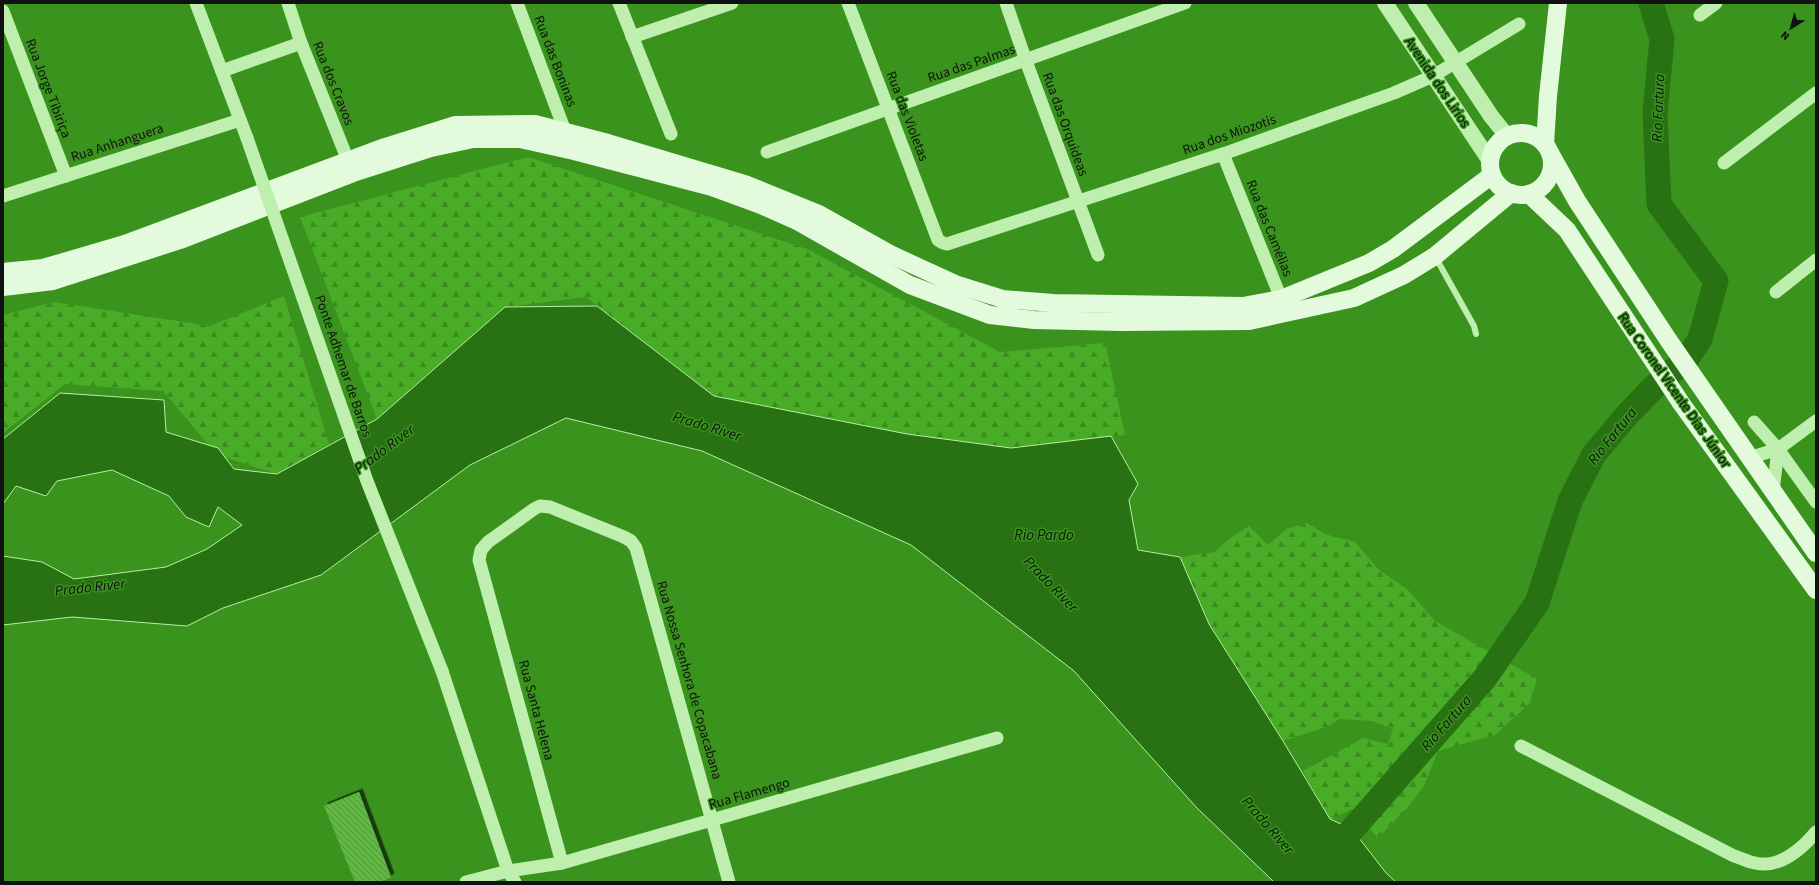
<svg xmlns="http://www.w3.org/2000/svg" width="1819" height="885" viewBox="0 0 1819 885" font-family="'Source Sans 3',sans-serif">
<defs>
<pattern id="forest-firs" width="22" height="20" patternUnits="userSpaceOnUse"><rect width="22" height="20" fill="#48ac26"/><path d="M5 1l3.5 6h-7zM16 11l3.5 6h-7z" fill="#3b8b1f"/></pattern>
<pattern id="building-back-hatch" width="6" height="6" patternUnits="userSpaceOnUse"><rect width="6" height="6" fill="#60b941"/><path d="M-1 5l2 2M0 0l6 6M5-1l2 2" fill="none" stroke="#4e9535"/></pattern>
<filter id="shadow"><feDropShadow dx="3.5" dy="-3.5" stdDeviation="0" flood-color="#0009"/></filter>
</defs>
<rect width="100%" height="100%" fill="#39931d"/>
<g fill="url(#forest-firs)">
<polygon points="528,157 807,249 1000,352 1105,343 1125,435 992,450 714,396 586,297 505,307 377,419 300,217"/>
<polygon points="284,296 329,444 277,474 217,455 163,391 65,384 3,433 3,315 54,302 210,326"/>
<polygon points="1307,523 1325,534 1355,542 1378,569 1408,590 1435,621 1537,679 1530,703 1495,735 1438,751 1424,786 1408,807 1378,838 1352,809 1330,820 1303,771 1363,738 1388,744 1393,729 1372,721 1340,719 1326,727 1283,741 1229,660 1209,624 1180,557 1215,552 1230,538 1249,526 1268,545 1286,529"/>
</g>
<polygon fill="#297214" stroke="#b7f0a2" points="597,306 714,396 907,434 1011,448 1111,436 1138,484 1129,500 1138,550 1180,557 1209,624 1283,741 1330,819 1352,829 1386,873 1396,882 1274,882 1196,807 1074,671 911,545 702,451 566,418 470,465 321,575 223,608 187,626 72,617 3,625 3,556 42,562 74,579 166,567 207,549 242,525 218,507 209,527 186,517 169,496 112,470 57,481 46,496 16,486 3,504 3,439 60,393 164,400 166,432 218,448 234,469 277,474 377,419 505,307"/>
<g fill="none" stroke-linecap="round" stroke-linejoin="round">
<polyline stroke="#297214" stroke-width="25" points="1330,855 1485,678 1537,603 1570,501 1594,454 1628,414 1654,387 1686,360 1700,339 1716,281 1659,204 1655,113 1662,39 1651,3"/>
</g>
<polygon fill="url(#building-back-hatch)" filter="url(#shadow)" points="359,792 391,877 381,882 355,882 324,806"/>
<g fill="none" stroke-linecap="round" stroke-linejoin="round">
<polyline stroke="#bfefaf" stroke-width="6" points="1436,258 1474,326 1476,334"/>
<g stroke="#bfefaf" stroke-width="13">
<polyline points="196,3 247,138"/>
<polyline points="288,3 301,43 351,168"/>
<polyline points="517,3 565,131"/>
<polyline points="619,3 671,134"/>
<polyline points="848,3 938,240 943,243 947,244 1223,154 1394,93 1433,76 1519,24"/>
<polyline points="1006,3 1026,61 1098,255"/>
<polyline points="3,11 66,176"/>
<polyline points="1700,15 1716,3"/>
<polyline points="632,37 732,3"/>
<polyline points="222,71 301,43"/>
<polyline points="767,152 1185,3"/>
<polyline points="1223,154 1284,306"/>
<polyline points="1724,163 1816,93"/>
<polyline points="3,196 240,120"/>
<polyline points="1776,292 1816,260"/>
<polyline points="1754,422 1778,449 1816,502"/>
<polyline points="1749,458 1778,449 1816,421"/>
<polyline points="1773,492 1778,449"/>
<polyline points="442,671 508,871 515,882"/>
<path d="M1521 746 1734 856C1741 858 1748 862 1755 863 1779 869 1802 849 1816 832"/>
<polyline points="562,863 479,560 481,550 488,542 534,509 540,506 550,507 624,537 631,541 636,548 729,882"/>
<polyline points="466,882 508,871 562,863 997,738"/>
</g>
<g stroke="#bfefaf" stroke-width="16">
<polyline points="1385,3 1490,161"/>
<polyline points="1416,3 1491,116 1507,136"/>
</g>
<g stroke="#e3fadc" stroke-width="18">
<circle cx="1521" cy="164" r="31"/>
<polyline points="1545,144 1548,96 1558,3"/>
<polyline points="1550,153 1577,201 1669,341 1816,553"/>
<polyline points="1529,194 1567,230 1681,403 1816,590"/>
<polyline points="3,272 43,268 125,244 385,147 455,125 535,124 608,143 745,184 819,214 892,255 955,284 1003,299 1053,303 1243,306 1281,299 1369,263 1393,249 1492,175"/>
<polyline points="3,287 53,281 180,240 353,173 431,148 473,139 520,139 574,151 712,187 761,205 797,221 910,285 990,315 1034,320 1121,322 1249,321 1354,298 1404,275 1435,256 1511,193"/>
</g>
<polyline stroke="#bfefaf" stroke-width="13" points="247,138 367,481 442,671"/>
</g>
<g text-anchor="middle" stroke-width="3" stroke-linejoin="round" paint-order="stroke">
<g font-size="14" fill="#111" stroke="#39931d">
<text transform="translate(556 61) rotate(69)" y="5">Rua das Boninas</text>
<text transform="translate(971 63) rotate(-19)" y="5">Rua das Palmas</text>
<text transform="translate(1438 82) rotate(56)" y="5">Avenida dos Lirios</text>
<text transform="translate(334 83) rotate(68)" y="5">Rua dos Cravos</text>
<text transform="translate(49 88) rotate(69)" y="5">Rua Jorge Tibiriça</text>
<text transform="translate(908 116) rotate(69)" y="5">Rua das Violetas</text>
<text transform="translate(1066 124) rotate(70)" y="5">Rua das Orquideas</text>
<text transform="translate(1229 134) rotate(-19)" y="5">Rua dos Miozotis</text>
<text transform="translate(117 142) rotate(-18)" y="5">Rua Anhanguera</text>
<text transform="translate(1270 228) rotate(68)" y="5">Rua das Camélias</text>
<text transform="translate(344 366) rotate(71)" y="5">Ponte Adhemar de Barros</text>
<text transform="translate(1675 390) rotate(55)" y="5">Rua Coronel Vicente Dias Júnior</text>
<text transform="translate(690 680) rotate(74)" y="5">Rua Nossa Senhora de Copacabana</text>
<text transform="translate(537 710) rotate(75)" y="5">Rua Santa Helena</text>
<text transform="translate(749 793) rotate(-16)" y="5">Rua Flamengo</text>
</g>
<g font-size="15" font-style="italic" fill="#111" stroke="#39931d">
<text transform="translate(1658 108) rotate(-88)" y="5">Rio Fartura</text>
<text transform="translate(707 426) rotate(17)" y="5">Prado River</text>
<text transform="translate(1612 436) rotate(-51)" y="5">Rio Fartura</text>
<text transform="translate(384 449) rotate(-37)" y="5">Prado River</text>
<text x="1044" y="540">Rio Pardo</text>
<text transform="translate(1051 584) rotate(46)" y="5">Prado River</text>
<text transform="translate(90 587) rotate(-6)" y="5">Prado River</text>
<text transform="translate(1446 723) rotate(-49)" y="5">Rio Fartura</text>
<text transform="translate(1268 825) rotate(49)" y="5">Prado River</text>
</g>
</g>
<rect width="1819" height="885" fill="none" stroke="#111111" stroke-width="8"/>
<g transform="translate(1791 28) rotate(217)" stroke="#39931d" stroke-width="3" paint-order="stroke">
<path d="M0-3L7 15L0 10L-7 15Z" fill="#111111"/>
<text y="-6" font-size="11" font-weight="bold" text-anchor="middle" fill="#111111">N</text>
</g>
</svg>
